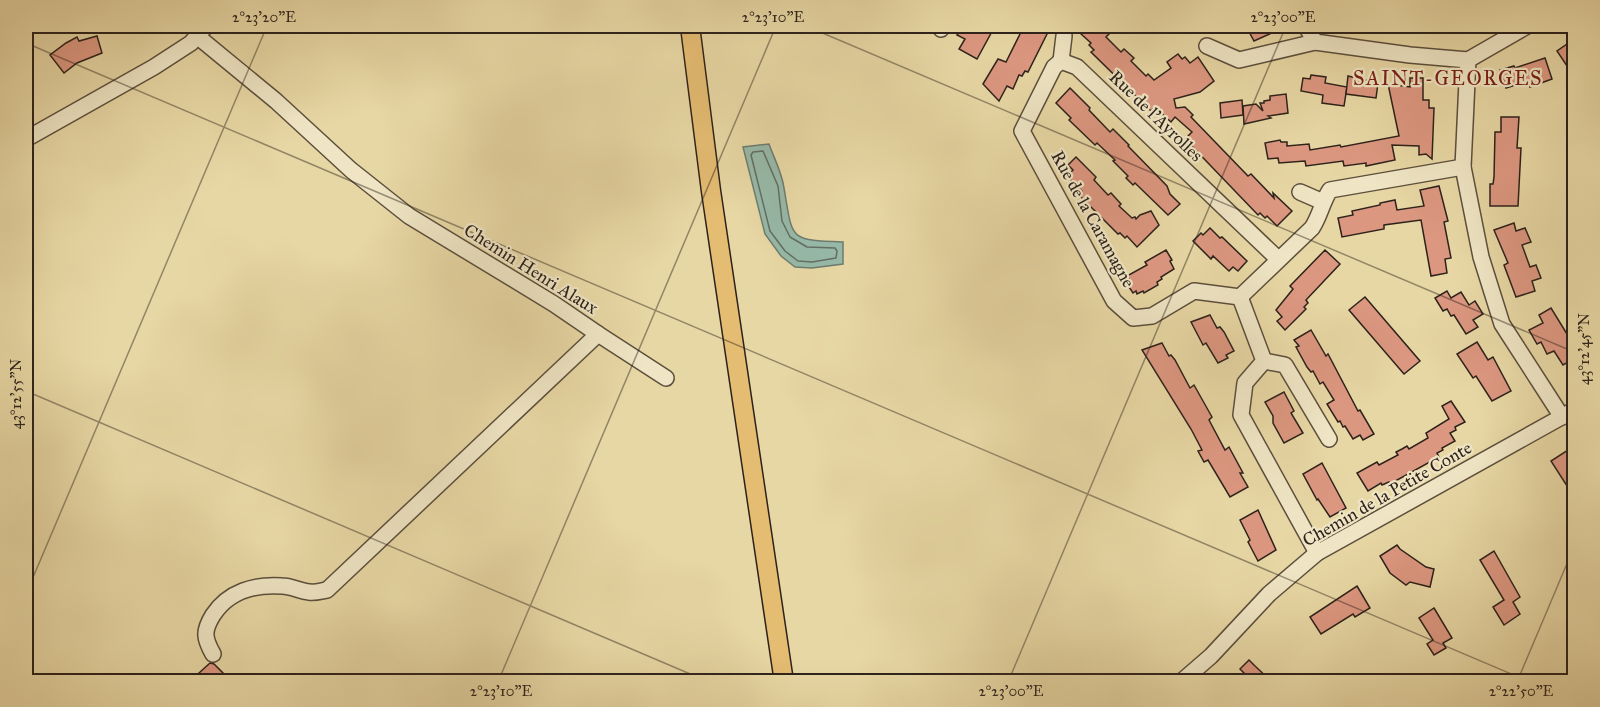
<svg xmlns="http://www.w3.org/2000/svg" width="1600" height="707" viewBox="0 0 1600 707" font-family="'IM FELL Great Primer',serif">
<rect width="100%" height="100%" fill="#e7d7a4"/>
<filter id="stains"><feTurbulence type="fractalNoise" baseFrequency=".00333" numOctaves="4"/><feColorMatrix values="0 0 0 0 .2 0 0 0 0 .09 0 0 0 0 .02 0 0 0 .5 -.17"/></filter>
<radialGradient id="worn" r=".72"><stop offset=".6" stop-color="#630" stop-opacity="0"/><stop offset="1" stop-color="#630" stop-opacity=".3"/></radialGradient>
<path fill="#97b9a8" stroke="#6d7d70" stroke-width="1.5" d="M769 144C774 158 782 173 784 188 793 240 788 240 843 242V264L812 268 795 267 781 256 765 234 743 147Z"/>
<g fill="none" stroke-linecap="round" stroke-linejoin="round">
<polygon stroke="#626e62" stroke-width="1.5" points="763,151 778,186 782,221 790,237 807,247 835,248 837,251 836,258 812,262 798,261 785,251 770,231 751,155 753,152"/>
</g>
<g fill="#dc9780" stroke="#2d221b" stroke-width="1.5">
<polygon points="963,26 995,26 977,59 959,49 965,39 957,35"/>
<polygon points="1028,26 1051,26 1028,72 1025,71 1022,76 1019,75 1013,89 1007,86 999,101 983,84 998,59 1006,62 1022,30 1025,32"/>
<polygon points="1088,26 1103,26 1110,33 1106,37 1121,52 1124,49 1134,58 1131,61 1146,76 1148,74 1154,80 1171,68 1167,62 1178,54 1182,59 1185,57 1190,63 1198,57 1214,81 1200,92 1174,99 1176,108 1185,107 1193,115 1191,117 1248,176 1251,174 1274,198 1273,193 1292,211 1277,226 1267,216 1265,218 1260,213 1258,215 1185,139 1192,132 1175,117 1171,122 1160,112 1158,113 1154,108 1151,111 1091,52 1094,50 1089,45 1091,43 1080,33"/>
<polygon points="1246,26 1287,26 1254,41"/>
<polygon points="97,36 102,53 77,63 64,73 50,55 66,43 77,37 79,41"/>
<polygon points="1570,42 1575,49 1575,61 1567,66 1557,51"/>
<polygon points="1545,58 1552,79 1530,87 1528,81 1506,88 1500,70 1514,66 1515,68"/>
<polygon points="1311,75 1326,77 1325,83 1347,87 1344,106 1322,103 1323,95 1301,91 1303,78 1310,79"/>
<polygon points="1348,76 1378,83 1376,98 1346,94"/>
<polygon points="1410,78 1423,78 1423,100 1429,100 1429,108 1434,108 1432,159 1426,154 1419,155 1419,146 1392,145 1395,160 1366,166 1366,163 1344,166 1343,161 1306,166 1305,161 1279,163 1278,158 1268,159 1265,143 1280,140 1281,142 1287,142 1287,146 1309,144 1310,150 1340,145 1341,147 1399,136 1388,84 1410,87"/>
<polygon points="1070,88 1090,108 1089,110 1110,132 1113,129 1129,145 1128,146 1167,186 1170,194 1180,204 1168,215 1135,183 1133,185 1126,178 1128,176 1113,161 1115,160 1097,143 1095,145 1069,120 1071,118 1056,103"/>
<polygon points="1286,94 1288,113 1268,116 1271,118 1244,124 1243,106 1256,104 1263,111 1260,103 1264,103 1264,101 1270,100 1270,96"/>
<polygon points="1242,100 1243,115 1221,118 1220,103"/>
<polygon points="1501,117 1519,117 1517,148 1521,148 1518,206 1490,206 1490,184 1493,184 1494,177 1495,132 1501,132"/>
<polygon points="1076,157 1096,177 1094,180 1108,195 1111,193 1121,204 1119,206 1132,218 1135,217 1136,219 1140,215 1151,211 1159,225 1137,247 1127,236 1125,238 1120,233 1118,234 1079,195 1082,191 1067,176 1073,170 1068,165"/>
<polygon points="1439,186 1448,221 1444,222 1451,258 1445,259 1447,273 1431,276 1421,220 1384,225 1384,229 1342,237 1338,218 1353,215 1352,211 1380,205 1380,203 1395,200 1397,210 1424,206 1420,190"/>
<polygon points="1514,223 1516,231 1525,228 1531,242 1522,245 1530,267 1536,265 1541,278 1532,281 1535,291 1516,297 1504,265 1508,263 1494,230"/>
<polygon points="1210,228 1220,238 1222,237 1247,261 1238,271 1233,267 1229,271 1213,256 1211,259 1193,241 1201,233 1203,235"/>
<polygon points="1166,250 1172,260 1170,261 1174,269 1161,277 1162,279 1157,282 1158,285 1144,293 1143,291 1137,294 1136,291 1133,293 1127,284 1131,282 1127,276 1147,265 1145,262"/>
<polygon points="1325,250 1340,264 1306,300 1308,303 1304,307 1306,309 1285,330 1277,321 1282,317 1276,310 1293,289 1290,286"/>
<polygon points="1447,291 1451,298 1461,292 1469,305 1475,301 1483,314 1473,320 1478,327 1466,334 1454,315 1451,316 1447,309 1443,311 1435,298"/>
<polygon points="1365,297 1420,361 1404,374 1349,310"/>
<polygon points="1551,308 1575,347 1575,358 1563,365 1554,351 1547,354 1541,342 1537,344 1529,330 1543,323 1539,315"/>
<polygon points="1210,315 1217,328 1220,327 1224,332 1234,351 1226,355 1228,358 1218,363 1206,343 1203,345 1191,322"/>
<polygon points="1311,330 1326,356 1328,354 1358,411 1360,410 1374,434 1363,440 1360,435 1353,439 1345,426 1343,427 1340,421 1338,422 1327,404 1334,400 1323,382 1320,384 1313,371 1311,372 1307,367 1296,347 1299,346 1294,340"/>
<polygon points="1477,342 1488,360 1493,357 1511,391 1492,401 1476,376 1473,378 1457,354"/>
<polygon points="1162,343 1169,356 1171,355 1175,360 1190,388 1194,385 1212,417 1209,420 1225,450 1229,447 1243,473 1240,473 1248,487 1230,497 1208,460 1204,462 1198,451 1202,450 1191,429 1142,350"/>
<polygon points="1284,392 1294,411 1291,413 1303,433 1284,443 1273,423 1273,416 1265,402"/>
<polygon points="1451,401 1465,422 1455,427 1456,430 1450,433 1455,441 1442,448 1443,450 1437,453 1439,457 1390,484 1389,482 1382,485 1381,483 1368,491 1357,473 1377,462 1379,465 1398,455 1396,452 1402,449 1407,446 1409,449 1428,438 1426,433 1449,419 1442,406"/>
<polygon points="1568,450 1575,460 1575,481 1567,486 1551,461"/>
<polygon points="1322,463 1346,508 1330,517 1318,499 1317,500 1303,474"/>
<polygon points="1258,510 1276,550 1258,561 1248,542 1250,540 1240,520"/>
<polygon points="1397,545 1400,549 1426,567 1434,569 1430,587 1410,582 1406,585 1390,573 1380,556"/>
<polygon points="1494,551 1520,597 1513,602 1520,614 1504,625 1493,607 1504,600 1480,560"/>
<polygon points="1357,586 1370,608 1355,617 1353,614 1321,634 1310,617"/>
<polygon points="1434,608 1452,638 1443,643 1446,648 1434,655 1427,644 1433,640 1419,618"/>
<polygon points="1249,660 1255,666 1271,681 1252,681 1240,669"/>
<polygon points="210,663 214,664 231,681 207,681 199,673"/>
</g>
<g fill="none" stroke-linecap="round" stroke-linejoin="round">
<defs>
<g id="minor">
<polyline points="1306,26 1315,42 1410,55 1468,60"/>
<polyline points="1527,26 1468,60 1463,167 1481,257 1502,324 1562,417"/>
<polyline points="941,29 943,26"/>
<path d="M197 36 276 101 351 170 409 216 554 304 598 334 327 590C321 591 315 593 309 592 300 591 291 586 282 586 254 584 228 592 213 615 203 631 204 638 213 654"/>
<polyline points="1207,46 1239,60 1315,42"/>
<polyline points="1061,61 1064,36"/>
<polyline points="26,139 154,67 191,43 206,26"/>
<polyline points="1300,192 1323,202"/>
<polyline points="1278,259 1077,67 1061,61 1054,67 1022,131 1114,301 1133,318 1152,316 1194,291 1240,297 1264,361 1245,383 1241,415 1317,553"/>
<path d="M1240 297 1312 228C1320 216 1322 202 1330 190L1463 167"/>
<polyline points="598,334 666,378"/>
<polyline points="1264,361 1285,365 1329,439"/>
<polyline points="1181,682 1211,656 1269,594 1317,553 1574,410"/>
</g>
<polyline id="major" points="690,26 711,191 784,682"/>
</defs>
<use href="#minor" stroke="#5c4f3d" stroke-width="18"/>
<use href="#major" stroke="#2d221b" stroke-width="21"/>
<use href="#minor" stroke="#efe5c4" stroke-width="15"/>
<use href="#major" stroke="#e4bc72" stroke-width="18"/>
</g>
<path fill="none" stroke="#2d221b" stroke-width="1.5" stroke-opacity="0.45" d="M806 26 1574 352M26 43 1530 682M26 391 709 682M26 594 267 26M498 682 776 26M1008 682 1286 26M1517 682 1574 547"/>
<g text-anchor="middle" stroke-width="4.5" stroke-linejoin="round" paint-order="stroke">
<g font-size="18" fill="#2d221b" stroke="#efe5c4">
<text transform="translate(1156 116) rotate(44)" y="6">Rue de l'Ayrolles</text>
<text transform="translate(1093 219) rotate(61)" y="6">Rue de la Caramagne</text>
<text transform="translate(531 269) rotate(32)" y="6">Chemin Henri Alaux</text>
<text transform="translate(1387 494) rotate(-30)" y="6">Chemin de la Petite Conte</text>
</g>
<g font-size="20" letter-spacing="1.5" fill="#7a1f14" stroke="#efe5c4">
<text x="1448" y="85">SAINT-GEORGES</text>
</g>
</g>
<rect width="1600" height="707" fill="none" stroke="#e7d7a4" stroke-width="66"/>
<rect x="33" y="33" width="1534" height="641" fill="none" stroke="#2d221b" stroke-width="2"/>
<g font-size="15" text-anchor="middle" fill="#2d221b">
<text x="264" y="22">2°23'20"E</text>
<text x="773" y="22">2°23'10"E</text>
<text x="1283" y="22">2°23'00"E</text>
<text transform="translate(1584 349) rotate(-90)" y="5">43°12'45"N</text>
<text transform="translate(16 394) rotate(-90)" y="5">43°12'55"N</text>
<text x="501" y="696">2°23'10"E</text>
<text x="1011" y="696">2°23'00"E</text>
<text x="1521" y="696">2°22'50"E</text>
</g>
<rect width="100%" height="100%" filter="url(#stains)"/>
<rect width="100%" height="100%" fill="url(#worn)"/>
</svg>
